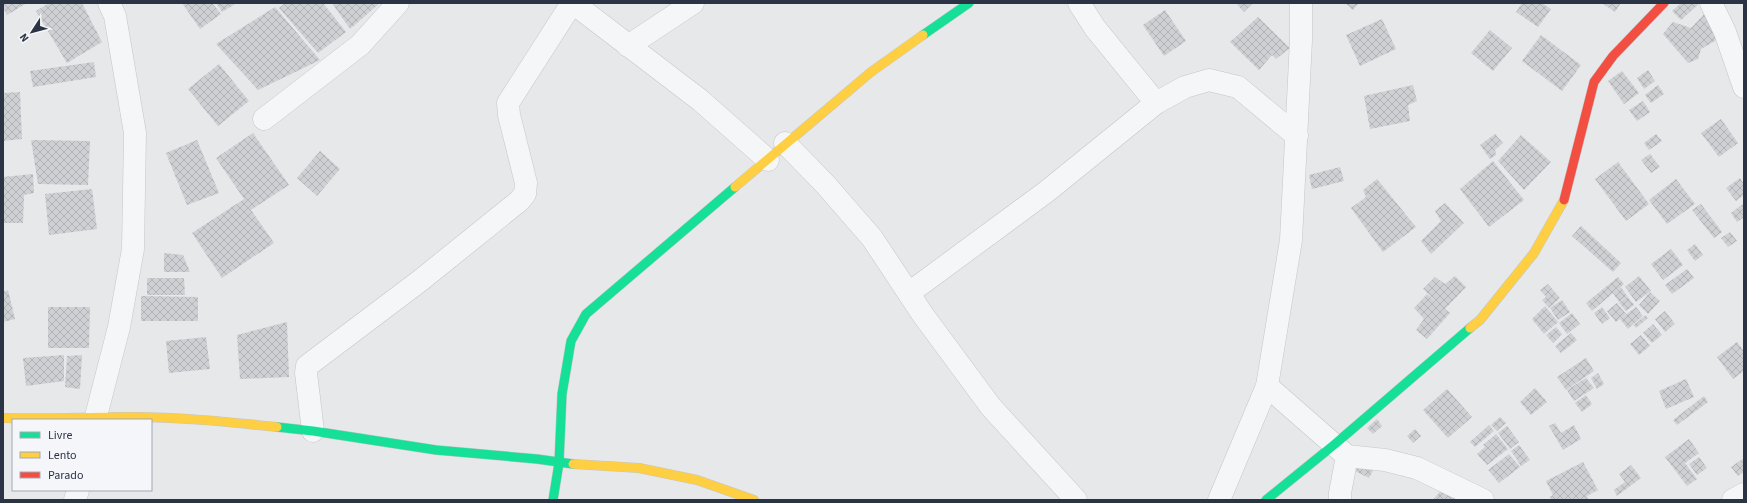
<svg xmlns="http://www.w3.org/2000/svg" width="1747" height="503" viewBox="0 0 1747 503" font-family="'Source Sans 3',sans-serif">
<defs>
<pattern id="building-cross-hatch" width="8" height="8" patternUnits="userSpaceOnUse"><rect width="8" height="8" fill="#ced0d3"/><path d="M0 0l8 8M0 8l8-8" fill="none" stroke="#b1b3b6"/></pattern>
</defs>
<rect width="100%" height="100%" fill="#e6e8ea"/>
<g fill="url(#building-cross-hatch)">
<polygon points="3,3 27,3 7,15 3,8"/>
<polygon points="49,3 82,3 102,42 67,63 36,11"/>
<polygon points="182,3 212,3 221,14 200,29"/>
<polygon points="216,3 237,3 222,12"/>
<polygon points="285,3 323,3 346,32 318,53 279,8"/>
<polygon points="332,3 380,3 350,29"/>
<polygon points="1236,3 1253,3 1244,12"/>
<polygon points="1345,3 1359,3 1353,10"/>
<polygon points="1522,3 1542,3 1551,9 1538,27 1516,12"/>
<polygon points="1602,3 1621,3 1615,12"/>
<polygon points="1681,3 1700,3 1681,20 1672,11"/>
<polygon points="275,7 320,60 258,90 216,44"/>
<polygon points="1165,10 1186,41 1164,56 1143,25"/>
<polygon points="1708,10 1725,35 1701,49 1698,59 1688,63 1663,34 1673,22 1691,28"/>
<polygon points="1258,17 1290,48 1276,59 1272,55 1259,70 1230,42"/>
<polygon points="1382,19 1396,49 1360,66 1346,35"/>
<polygon points="1490,30 1512,48 1493,71 1471,53"/>
<polygon points="1541,35 1581,65 1562,91 1522,61"/>
<polygon points="94,62 96,77 33,87 30,71"/>
<polygon points="219,64 249,101 218,126 188,89"/>
<polygon points="1648,70 1655,81 1644,89 1637,78"/>
<polygon points="1622,71 1639,93 1624,104 1608,81"/>
<polygon points="1413,85 1417,101 1408,105 1410,121 1370,129 1364,96"/>
<polygon points="1658,85 1664,94 1651,103 1645,95"/>
<polygon points="20,92 22,139 3,141 3,93"/>
<polygon points="1643,101 1650,112 1637,121 1629,110"/>
<polygon points="1721,119 1738,143 1719,157 1701,133"/>
<polygon points="253,133 289,185 251,210 274,243 222,278 192,233 244,199 216,158"/>
<polygon points="1495,134 1503,143 1495,150 1496,155 1490,159 1480,145"/>
<polygon points="1656,134 1662,141 1649,150 1644,143"/>
<polygon points="1521,135 1551,162 1524,190 1498,161"/>
<polygon points="31,140 90,141 88,185 38,184"/>
<polygon points="197,140 219,193 187,205 166,153"/>
<polygon points="320,151 340,169 317,196 297,178"/>
<polygon points="1650,154 1660,167 1651,173 1641,160"/>
<polygon points="1493,161 1524,200 1489,227 1460,189"/>
<polygon points="1618,162 1649,204 1626,221 1595,179"/>
<polygon points="1340,167 1344,181 1312,189 1309,175"/>
<polygon points="33,174 34,193 24,195 23,223 3,223 3,177"/>
<polygon points="1740,178 1744,184 1744,195 1736,201 1726,188"/>
<polygon points="1377,179 1416,227 1383,252 1351,208 1366,197 1363,190"/>
<polygon points="1676,179 1695,204 1667,224 1649,200"/>
<polygon points="92,189 97,229 49,235 45,194"/>
<polygon points="1445,203 1464,223 1431,254 1421,241 1441,221 1435,211"/>
<polygon points="1744,203 1744,217 1737,222 1731,213"/>
<polygon points="1701,204 1722,232 1714,238 1692,210"/>
<polygon points="1581,226 1621,263 1613,272 1572,236"/>
<polygon points="1730,232 1737,241 1728,247 1721,238"/>
<polygon points="1695,244 1703,255 1695,261 1687,250"/>
<polygon points="1671,249 1683,265 1663,280 1651,264"/>
<polygon points="164,253 183,255 190,272 164,272"/>
<polygon points="1687,269 1694,278 1672,294 1665,285"/>
<polygon points="1455,276 1466,287 1445,309 1450,313 1427,339 1416,330 1424,319 1414,308 1427,294 1439,304 1423,289 1435,277 1445,284"/>
<polygon points="1639,276 1651,291 1636,302 1625,287"/>
<polygon points="1618,277 1624,284 1614,292 1621,287 1627,296 1619,302 1613,293 1592,311 1586,303"/>
<polygon points="147,278 184,278 185,295 147,295"/>
<polygon points="1548,284 1560,298 1549,308 1542,300 1546,297 1540,290"/>
<polygon points="8,290 15,319 3,322 3,292"/>
<polygon points="1650,292 1660,301 1648,314 1639,305"/>
<polygon points="141,296 198,297 198,321 141,321"/>
<polygon points="1627,296 1634,305 1626,311 1619,303"/>
<polygon points="1562,300 1570,312 1558,320 1550,308"/>
<polygon points="1617,303 1626,314 1616,322 1607,311"/>
<polygon points="1545,306 1558,322 1544,334 1532,319"/>
<polygon points="48,307 90,307 89,348 48,348"/>
<polygon points="1602,307 1610,318 1602,324 1594,313"/>
<polygon points="1636,307 1643,316 1628,329 1620,319"/>
<polygon points="1665,311 1675,324 1665,332 1655,319"/>
<polygon points="1572,313 1580,324 1567,334 1559,323"/>
<polygon points="1646,315 1648,318 1636,328 1634,325"/>
<polygon points="287,322 289,377 240,379 237,335"/>
<polygon points="1653,324 1662,335 1652,343 1643,333"/>
<polygon points="1556,327 1562,334 1553,343 1546,335"/>
<polygon points="1571,333 1577,340 1561,353 1555,346"/>
<polygon points="1641,335 1650,346 1639,355 1630,344"/>
<polygon points="206,337 210,369 169,373 166,341"/>
<polygon points="1737,342 1744,351 1744,371 1733,379 1717,357"/>
<polygon points="64,355 64,381 26,386 23,358"/>
<polygon points="82,355 80,389 65,387 67,356"/>
<polygon points="1586,358 1594,371 1566,390 1557,377"/>
<polygon points="1598,373 1604,384 1597,389 1591,378"/>
<polygon points="1586,378 1594,388 1574,401 1567,390"/>
<polygon points="1686,379 1694,397 1666,409 1659,391"/>
<polygon points="1535,388 1547,402 1531,415 1520,402"/>
<polygon points="1447,389 1472,417 1448,438 1423,410"/>
<polygon points="1586,395 1592,404 1582,412 1575,403"/>
<polygon points="1704,396 1708,402 1677,425 1673,420"/>
<polygon points="1500,417 1506,423 1497,431 1491,425"/>
<polygon points="1377,419 1382,426 1373,434 1367,428"/>
<polygon points="1555,423 1561,433 1574,425 1581,439 1563,450 1549,426"/>
<polygon points="1489,425 1494,431 1475,447 1470,442"/>
<polygon points="1507,426 1519,442 1510,449 1498,433"/>
<polygon points="1415,429 1421,436 1413,443 1407,436"/>
<polygon points="1496,434 1508,449 1487,465 1477,454 1485,447 1483,445"/>
<polygon points="1689,439 1699,453 1685,463 1697,479 1687,486 1665,457"/>
<polygon points="1519,445 1530,460 1521,466 1511,451"/>
<polygon points="1509,454 1520,467 1499,483 1488,470"/>
<polygon points="1699,457 1707,468 1697,475 1689,464"/>
<polygon points="1744,458 1744,472 1738,476 1731,467"/>
<polygon points="1359,459 1375,467 1369,478 1353,470"/>
<polygon points="1583,462 1598,490 1587,496 1589,500 1551,500 1550,497 1553,495 1546,481"/>
<polygon points="1631,465 1641,478 1617,496 1614,490 1625,482 1619,474"/>
<polygon points="1447,483 1467,500 1433,500"/>
</g>
<g fill="none" stroke-linecap="round" stroke-linejoin="round">
<defs>
<g id="street">
<polyline points="573,3 700,100 768,160"/>
<polyline points="1079,3 1095,28 1156,103"/>
<polyline points="1711,3 1725,32 1744,87"/>
<polyline points="628,46 693,3"/>
<polyline points="264,119 360,45 398,3"/>
<polyline points="785,143 825,184 872,238 923,315 991,407 1076,500"/>
<polyline points="909,293 1046,192 1156,103 1185,87 1209,80 1238,87 1297,136"/>
<polyline points="1267,386 1347,456 1385,460 1417,468 1483,500"/>
<polyline points="95,420 119,327 133,249 135,133 115,16 109,3"/>
<polyline points="313,431 306,373 307,366 421,280 519,201 525,194 526,183 509,115 508,103 572,3"/>
<polyline points="75,500 78,490"/>
<polyline points="1219,500 1267,386 1291,240 1301,40 1301,3"/>
<polyline points="1340,500 1340,493 1347,456"/>
<polyline points="1733,500 1744,494"/>
</g>
<g id="fast">
<polyline points="923,35 969,3"/>
<polyline points="277,427 313,431 436,450 537,459 573,464"/>
<polyline points="553,500 559,463 562,394 571,341 586,314 735,187"/>
<polyline points="1266,500 1335,444 1470,328"/>
</g>
<g id="slow">
<polyline points="735,187 871,72 923,35"/>
<polyline points="1470,328 1480,320 1534,253 1564,200"/>
<path d="M3 418C46 419 88 417 131 417 180 417 229 422 277 427"/>
<polyline points="573,464 639,468 697,480 754,500"/>
</g>
<polyline id="jam" points="1564,200 1594,82 1613,56 1664,3"/>
</defs>
<use href="#street" stroke="#c4c6c8" stroke-width="23"/>
<use href="#fast" stroke="#c4c6c8" stroke-width="10"/>
<use href="#slow" stroke="#c4c6c8" stroke-width="10"/>
<use href="#jam" stroke="#c4c6c8" stroke-width="10"/>
<use href="#street" stroke="#f5f6f7" stroke-width="22"/>
<use href="#fast" stroke="#16e098" stroke-width="9"/>
<use href="#slow" stroke="#ffcf43" stroke-width="9"/>
<use href="#jam" stroke="#f24e42" stroke-width="9"/>
</g>
<rect width="1747" height="503" fill="none" stroke="#2b3445" stroke-width="8"/>
<rect x="12" y="419" width="140" height="72" fill="#f4f6f9" stroke="#a4a8b1"/>
<rect x="20" y="432" width="20" height="6" fill="#16e098" stroke="#a4a8b1"/>
<text x="48" y="439" font-size="12" fill="#2b3445">Livre</text>
<rect x="20" y="452" width="20" height="6" fill="#ffcf43" stroke="#a4a8b1"/>
<text x="48" y="459" font-size="12" fill="#2b3445">Lento</text>
<rect x="20" y="472" width="20" height="6" fill="#f24e42" stroke="#a4a8b1"/>
<text x="48" y="479" font-size="12" fill="#2b3445">Parado</text>
<g transform="translate(32 32) rotate(234)" stroke="#f4f6f9" stroke-width="3" paint-order="stroke">
<path d="M0-3L7 15L0 10L-7 15Z" fill="#2b3445"/>
<text y="-6" font-size="11" font-weight="bold" text-anchor="middle" fill="#2b3445">N</text>
</g>
</svg>
